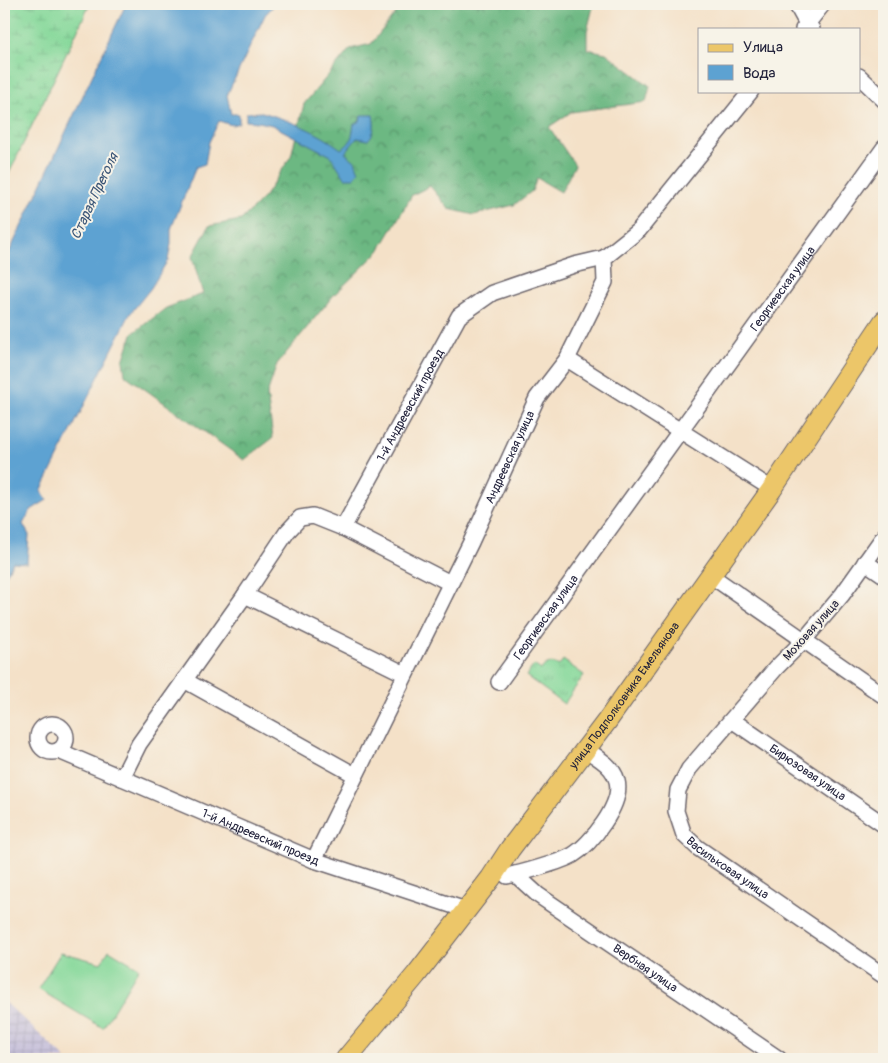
<svg xmlns="http://www.w3.org/2000/svg" width="888" height="1063" viewBox="0 0 888 1063" font-family="Pangolin,sans-serif">
<defs>
<pattern id="industrial-grid" width="8" height="8" patternUnits="userSpaceOnUse" patternTransform="scale(1.25)"><rect width="8" height="8" fill="#c6c0da"/><path d="M0 4h8M4 0v8" fill="none" stroke="#aaa5bc"/></pattern>
<pattern id="grass-tufts" width="24" height="20" patternUnits="userSpaceOnUse" patternTransform="scale(1.25)"><rect width="24" height="20" fill="#85d89a"/><path d="M3 7l-1-3M5 7V3M7 7l1-3M15 17l-1-3M17 17v-4M19 17l1-3" fill="none" stroke="#73b986"/></pattern>
<pattern id="forest-crowns" width="20" height="18" patternUnits="userSpaceOnUse" patternTransform="scale(1.25)"><rect width="20" height="18" fill="#6cb882"/><path d="M2 6a3 3 0 1 1 6 0M12 15a3 3 0 1 1 6 0" fill="none" stroke="#58956c"/></pattern>
<pattern id="wetland-marsh" width="20" height="14" patternUnits="userSpaceOnUse" patternTransform="scale(1.25)"><rect width="20" height="14" fill="#85d89a"/><path d="M1 5h8M5 5V1M11 12h8M15 12V8" fill="none" stroke="#73b986"/></pattern>
</defs>
<rect width="100%" height="100%" fill="#f7f3e8"/>
<filter id="ink" filterUnits="userSpaceOnUse"><feTurbulence type="fractalNoise" baseFrequency=".02" numOctaves="2"/><feDisplacementMap in="SourceGraphic" scale="10" xChannelSelector="R" yChannelSelector="G"/><feConvolveMatrix kernelMatrix="1 2 1 2 8 2 1 2 1" color-interpolation-filters="sRGB"/></filter>
<filter id="wash" filterUnits="userSpaceOnUse"><feTurbulence type="fractalNoise" baseFrequency=".0096" numOctaves="4" result="noise"/><feDisplacementMap in="SourceGraphic" scale="20" xChannelSelector="R" yChannelSelector="G"/><feGaussianBlur stdDeviation="1.12" result="paint"/><feColorMatrix in="noise" values="0 0 0 0 0 0 0 0 0 0 0 0 0 0 0 0 0 1.4 0 .05"/><feComposite in="paint" operator="in"/></filter>
<g filter="url(#wash)">
<rect width="100%" height="100%" fill="#f4e1c8"/>
<polygon fill="url(#industrial-grid)" points="4,1001 66,1059 4,1059"/>
<path fill="url(#grass-tufts)" stroke="#547d6a" d="M563 660 584 675 564 704 526 676 534 665 541 670C545 663 552 661 559 666Z"/>
<polygon fill="url(#forest-crowns)" stroke="#476d5e" points="403,4 599,4 593,7 587,31 587,49 606,53 650,86 646,102 571,112 549,127 575,165 561,192 537,178 532,191 514,205 474,215 449,209 430,186 412,195 379,251 333,296 277,364 267,394 273,438 244,460 125,375 123,361 132,334 166,308 203,294 192,257 209,226 241,220 265,196 291,156 304,104 350,49 371,44"/>
<polygon fill="url(#wetland-marsh)" stroke="#547d6a" points="4,4 90,4 4,184"/>
<polygon fill="#85d89a" stroke="#547d6a" points="109,950 139,968 103,1028 38,989 61,952 101,963"/>
<g fill="#5da2d2" stroke="#406286">
<polygon points="126,4 275,4 265,15 227,95 231,114 239,114 239,123 232,125 219,121 209,142 205,164 196,167 171,229 171,244 168,260 151,288 130,314 41,491 47,500 31,510 23,524 29,535 27,563 13,562 4,578 4,263"/>
<path d="M262 112C291 121 317 131 341 149 352 144 352 136 354 124L360 121 361 115H373C375 125 375 133 368 140L357 138 345 153 355 161 359 172 354 178H345L331 156 272 125 259 122 246 121V113Z"/>
</g>
</g>
<g filter="url(#ink)">
<g fill="none" stroke-linecap="round" stroke-linejoin="round">
<defs>
<g id="minor">
<polyline points="796,4 807,24 812,29"/>
<polyline points="803,29 823,4"/>
<polyline points="859,76 884,100"/>
<polyline points="567,359 772,489"/>
<path id="s1" d="M343 528 459 316 492 293 574 265 604 258"/>
<path id="s2" d="M884 536 842 595 804 640 776 668 689 769 678 790 676 811 684 835 698 848 884 976"/>
<polyline points="865,562 884,575"/>
<polyline points="710,575 884,696"/>
<polyline points="245,595 405,674"/>
<polyline points="184,680 355,775"/>
<path id="s3" d="M499 682 884 148"/>
<path id="s4" d="M732 720 884 825"/>
<circle cx="52" cy="738" r="14"/>
<path id="s5" d="M59 751 314 860 466 910"/>
<polyline points="122,778 139,744 245,595 287,532 300,518 313,516 343,528 450,583"/>
<path id="s6" d="M314 860 471 542 537 398 567 359 605 282 604 258 639 230 751 91"/>
<path id="s7" d="M515 874 538 895 779 1059"/>
<path d="M507 876C522 873 561 862 573 855 591 844 623 804 617 781 615 773 608 765 601 760 596 756 591 752 585 751"/>
</g>
<g id="major">
<path id="s8" d="M346 1059 416 975 491 878 510 849 607 721 772 489 884 321"/>
</g>
</defs>
<use href="#minor" stroke="#6c656c" stroke-width="18"/>
<use href="#major" stroke="#6c656c" stroke-width="22"/>
<use href="#minor" stroke="#fff" stroke-width="15"/>
<use href="#major" stroke="#ecc669" stroke-width="20"/>
</g>
</g>
<g text-anchor="middle" stroke-width="4" stroke-linejoin="round" paint-order="stroke">
<g font-size="12" fill="#22223b" stroke="#f7f3e8">
<text dy="4" stroke="none"><textPath href="#s3" startOffset="485">Георгиевская улица</textPath></text>
<text dy="4" stroke="none"><textPath href="#s1" startOffset="140">1-й Андреевский проезд</textPath></text>
<text dy="4" stroke="none"><textPath href="#s6" startOffset="448">Андреевская улица</textPath></text>
<text dy="4" stroke="none"><textPath href="#s3" startOffset="80">Георгиевская улица</textPath></text>
<text transform="translate(811 630) rotate(-48)" y="4">Моховая улица</text>
<text dy="4" stroke="none"><textPath href="#s8" startOffset="458">улица Подполковника Емельянова</textPath></text>
<text dy="4" stroke="none"><textPath href="#s4" startOffset="92">Бирюзовая улица</textPath></text>
<text dy="4" stroke="none"><textPath href="#s5" startOffset="219">1-й Андреевский проезд</textPath></text>
<text dy="4" stroke="none"><textPath href="#s2" startOffset="429">Васильковая улица</textPath></text>
<text dy="4" stroke="none"><textPath href="#s7" startOffset="161">Вербная улица</textPath></text>
</g>
<g font-size="14" font-style="italic" fill="#3a5577" stroke="#f7f3e8">
<text transform="translate(94 196) rotate(-65)" y="5">Старая Преголя</text>
</g>
</g>
<rect width="888" height="1063" fill="none" stroke="#f7f3e8" stroke-width="20"/>
<rect x="698" y="28" width="162" height="65" fill="#f7f3e8" stroke="#a29fa3"/>
<rect x="708" y="44" width="25" height="8" fill="#ecc669" stroke="#a29fa3"/>
<text x="743" y="52" font-size="15" fill="#22223b">Улица</text>
<rect x="708" y="65" width="25" height="15" fill="#5da2d2" stroke="#a29fa3"/>
<text x="743" y="78" font-size="15" fill="#22223b">Вода</text>
</svg>
